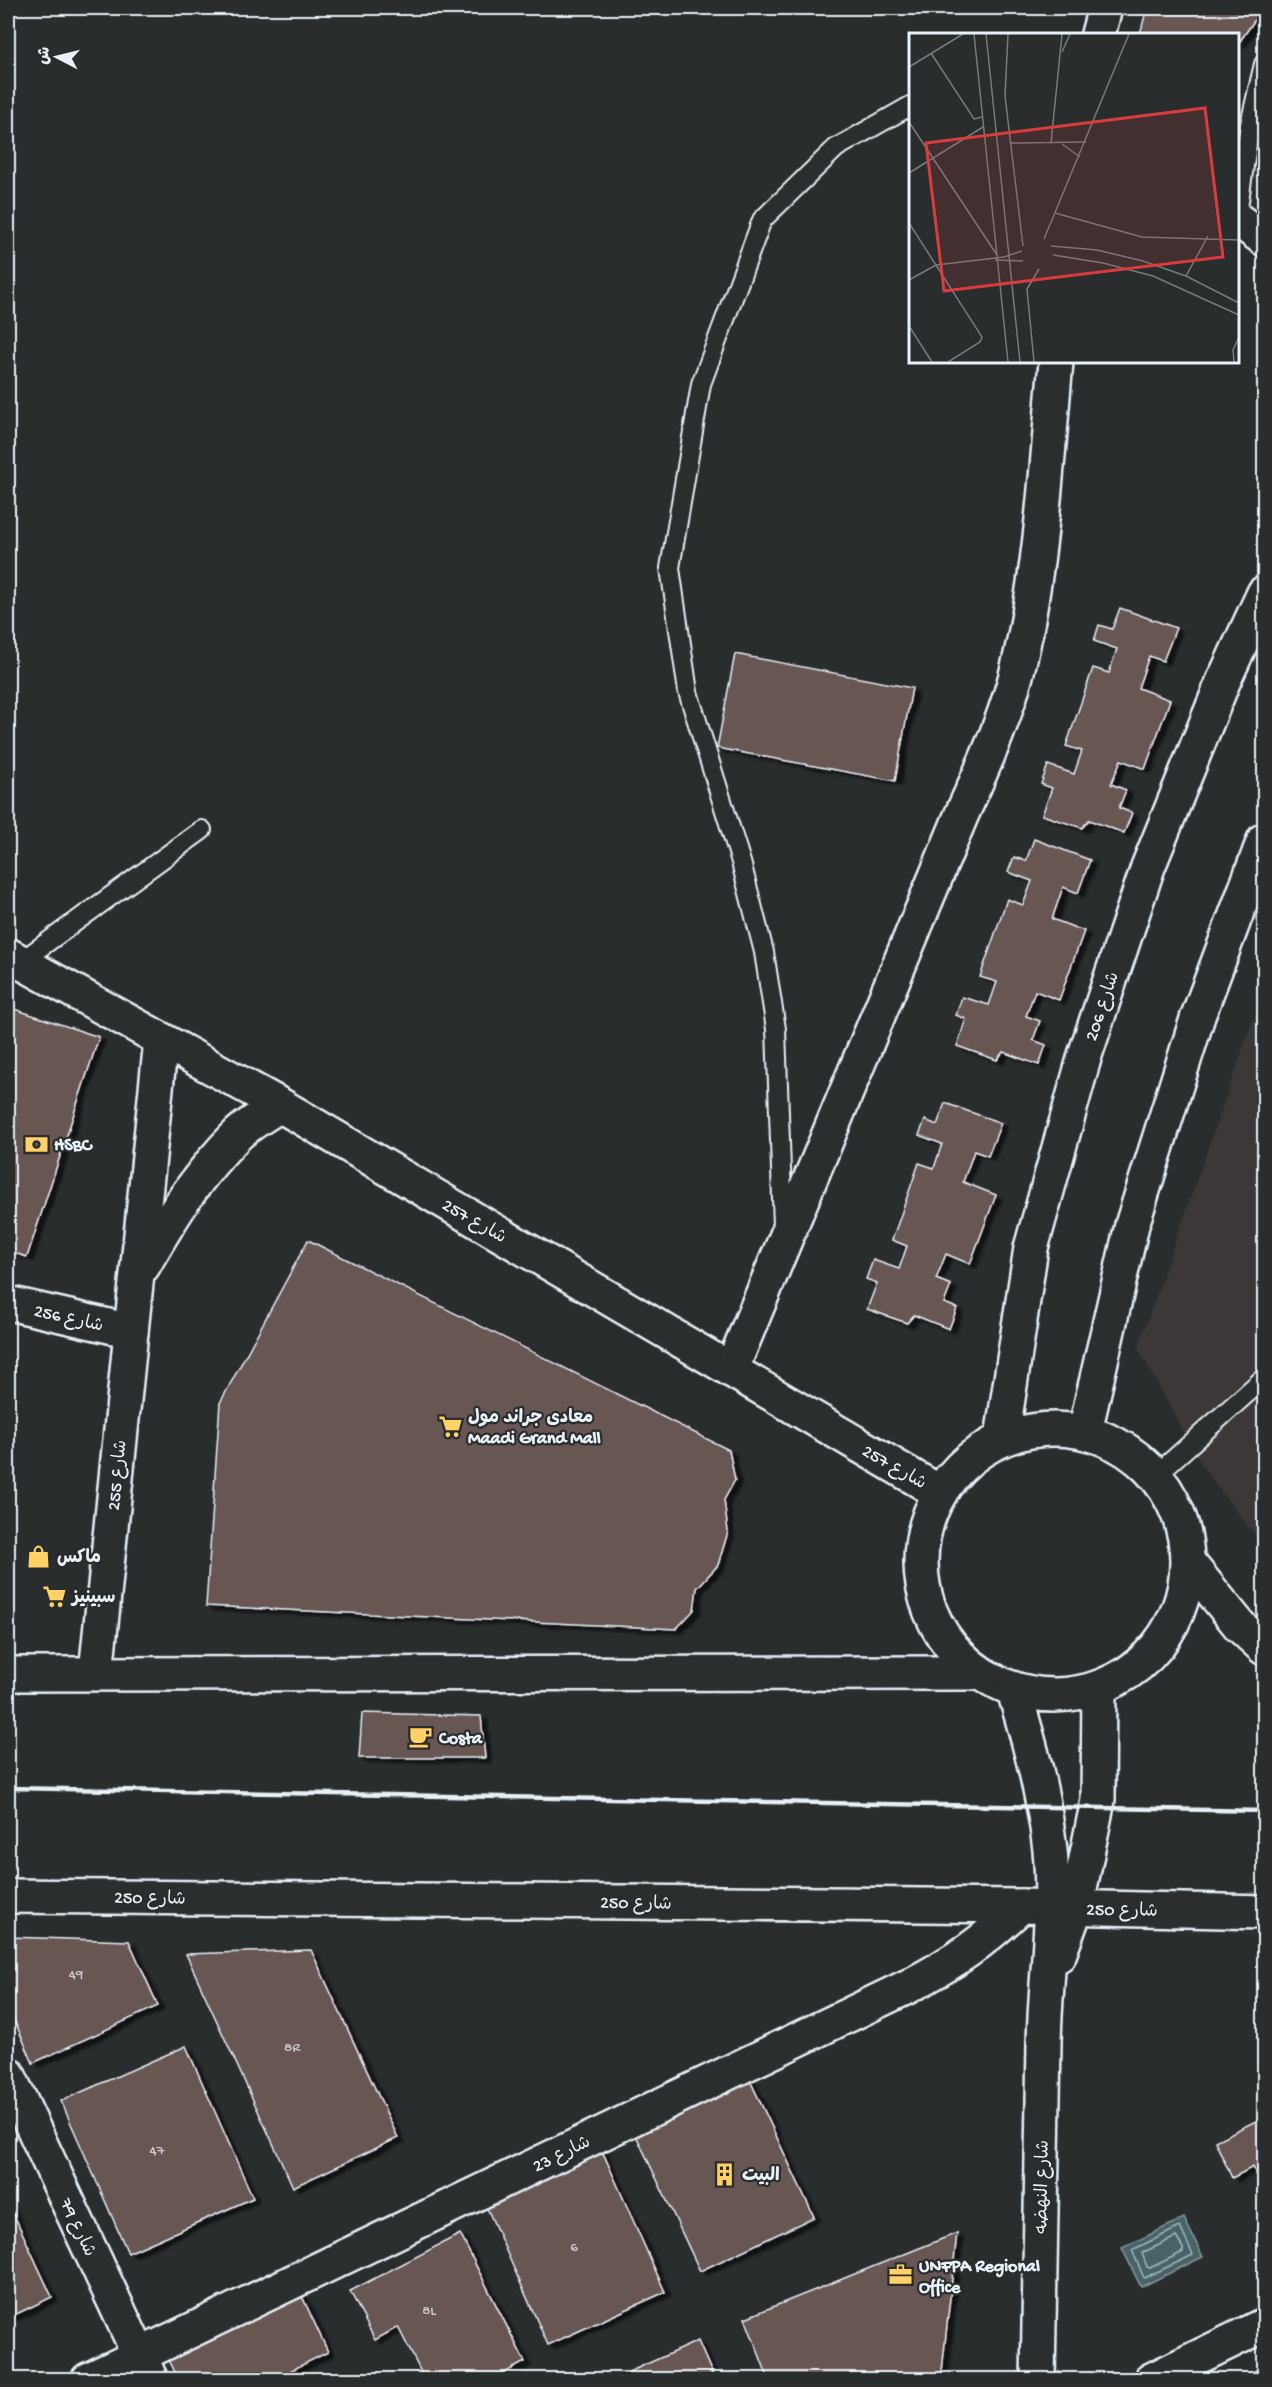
<svg xmlns="http://www.w3.org/2000/svg" width="1272" height="2387" viewBox="0 0 1272 2387" font-family="'Gochi Hand','Playpen Sans Arabic',sans-serif">
<defs>
<filter id="shadow"><feDropShadow dx="6" dy="4" stdDeviation="1.5" flood-color="#0009"/></filter>
</defs>
<rect width="100%" height="100%" fill="#2a2d2e"/>
<filter id="ink" filterUnits="userSpaceOnUse"><feTurbulence type="fractalNoise" baseFrequency=".0167" numOctaves="2"/><feDisplacementMap in="SourceGraphic" scale="12" xChannelSelector="R" yChannelSelector="G"/><feConvolveMatrix kernelMatrix="1 2 1 2 8 2 1 2 1" color-interpolation-filters="sRGB"/></filter>
<g filter="url(#ink)">
<polygon fill="#3d3939" points="1264,989 1264,1547 1203,1467 1138,1348"/>
<polygon fill="#466467" stroke="#879ca1" stroke-width="1.5" points="1184,2218 1203,2257 1141,2287 1122,2248"/>
<g fill="none" stroke-linecap="round" stroke-linejoin="round">
<g stroke="#a7b9be" stroke-width="1.5">
<polygon points="1180,2227 1193,2255 1144,2278 1132,2250"/>
<polygon points="1176,2237 1183,2248 1183,2252 1150,2268 1147,2267 1142,2253"/>
</g>
</g>
<g fill="#685653" stroke="#e8f1f8" stroke-width="1.5" filter="url(#shadow)">
<polygon points="1147,8 1263,8 1238,44 1238,34 1140,34"/>
<polygon points="1120,608 1176,628 1163,661 1149,656 1138,688 1170,700 1145,769 1121,760 1111,784 1126,790 1119,808 1132,813 1124,833 1089,820 1082,828 1042,815 1052,788 1041,784 1048,765 1074,774 1082,751 1066,746 1093,668 1109,673 1117,649 1094,641 1099,625 1112,629"/>
<polygon points="735,654 912,688 895,781 717,748"/>
<polygon points="1034,839 1090,860 1078,893 1063,887 1052,919 1084,931 1059,1000 1035,991 1026,1016 1040,1021 1033,1040 1046,1045 1039,1065 1003,1052 997,1060 957,1046 966,1019 956,1015 962,997 989,1005 997,982 980,977 1007,899 1023,905 1032,881 1008,872 1014,857 1026,861"/>
<polygon points="8,1007 99,1037 27,1257 8,1251"/>
<polygon points="945,1103 1001,1123 988,1156 974,1151 963,1182 996,1195 970,1264 946,1254 936,1279 951,1285 944,1303 957,1308 949,1329 914,1315 907,1323 867,1309 877,1283 866,1279 873,1260 899,1269 907,1246 892,1240 919,1163 934,1168 942,1144 919,1135 925,1120 937,1125"/>
<polygon points="308,1240 729,1450 735,1480 724,1500 728,1532 718,1565 697,1588 694,1610 676,1629 206,1606 220,1403"/>
<polygon points="362,1713 481,1716 485,1758 359,1758"/>
<polygon points="8,1937 129,1941 158,2006 33,2063 8,2006"/>
<polygon points="311,1950 398,2138 293,2187 186,1954"/>
<polygon points="186,2046 253,2198 128,2253 61,2101"/>
<polygon points="748,2076 814,2217 700,2271 634,2131"/>
<polygon points="1264,2117 1264,2191 1253,2167 1232,2178 1215,2141"/>
<polygon points="600,2146 665,2292 548,2345 483,2199"/>
<polygon points="8,2202 52,2297 8,2318"/>
<polygon points="1264,2225 1264,2244 1257,2229"/>
<polygon points="957,2233 941,2380 769,2380 745,2318"/>
<polygon points="460,2234 525,2362 491,2380 425,2380 398,2327 375,2340 350,2291"/>
<polygon points="300,2292 328,2352 272,2380 179,2380 167,2356"/>
<polygon points="698,2341 715,2380 611,2380"/>
<polygon points="1264,2366 1264,2380 1237,2380"/>
</g>
<g fill="none" stroke-linecap="round" stroke-linejoin="round">
<defs>
<g id="service">
<polyline points="1238,208 1250,124 1264,64"/>
<polyline points="20,962 202,830"/>
<polyline points="783,1226 776,1029 764,952 741,862 688,692 670,568 701,384 762,220 836,148 910,106"/>
<polyline points="1156,1475 1264,1378"/>
</g>
<g id="minor">
<polyline points="1098,34 1105,8"/>
<polyline points="1238,220 1264,239"/>
<polyline points="8,955 280,1105 939,1492"/>
<path d="M143 1266C170 1219 198 1173 238 1134 250 1123 266 1114 280 1105"/>
<polyline points="8,1303 131,1331"/>
<path d="M731 1370 961 816C984 765 1008 714 1020 659 1042 562 1047 461 1056 362"/>
<polyline points="1188,1562 1240,1626 1264,1648"/>
<polyline points="96,1673 161,1040"/>
<polyline points="8,1674 978,1673"/>
<polyline points="8,1896 1021,1906 1264,1912"/>
<polyline points="8,2074 151,2380"/>
<path d="M88 2380 909 1986C955 1962 983 1942 1021 1906"/>
<polyline points="1151,2380 1264,2325"/>
</g>
<g id="tertiary">
<circle cx="1054" cy="1562" r="133"/>
<polyline points="1085,1431 1132,1225 1198,1016 1264,840"/>
<polyline points="1002,1438 1031,1248 1085,1055 1148,867 1223,682 1264,593"/>
<path d="M1014 1691C1030 1743 1044 1795 1050 1850 1056 1914 1045 1980 1044 2044 1042 2156 1040 2268 1038 2380"/>
<polyline points="1059,1955 1076,1908 1098,1800 1099,1689"/>
</g>
</defs>
<use href="#service" stroke="#e8f1f8" stroke-width="22"/>
<use href="#minor" stroke="#e8f1f8" stroke-width="38"/>
<use href="#tertiary" stroke="#e8f1f8" stroke-width="38"/>
<use href="#service" stroke="#2a2d2e" stroke-width="18"/>
<use href="#minor" stroke="#2a2d2e" stroke-width="33"/>
<use href="#tertiary" stroke="#2a2d2e" stroke-width="33"/>
<polyline stroke="#e8f1f8" stroke-width="4.5" points="8,1788 1264,1811"/>
</g>
</g>
<defs>
<symbol id="bank-bare" viewBox="-9 -9 18 18"><path d="M-6-4H6V4H-6ZM0-2.3a2.3 2.3 0 1 0 0 4.6a2.3 2.3 0 1 0 0-4.6Z" fill="#ffd166" stroke="#2a2d2e" stroke-width="2.5" paint-order="stroke"/></symbol>
<symbol id="supermarket-bare" viewBox="-9 -9 18 18"><path d="M-6-5.5h2.5l.6 2H6L4.5 2H-2.5L-4.4-4H-6ZM-1.5 3.2a1.3 1.3 0 1 0 .1 0ZM3 3.2a1.3 1.3 0 1 0 .1 0Z" fill="#ffd166" stroke="#2a2d2e" stroke-width="2.5" paint-order="stroke"/></symbol>
<symbol id="shop-bare" viewBox="-9 -9 18 18"><path d="M-5-2.5h2.3a2.7 3.5 0 0 1 5.4 0H5L5.5 6h-11ZM-1.5-2.5h3a1.5 2.3 0 0 0-3 0Z" fill="#ffd166" stroke="#2a2d2e" stroke-width="2.5" paint-order="stroke"/></symbol>
<symbol id="cafe-bare" viewBox="-9 -9 18 18"><path d="M-5.5-4.5H6V0H3Q3 3.5 0 3.5H-2.5Q-5.5 3.5-5.5 0ZM3-3.2v2h1.7v-2ZM-6 4.5H4V6H-6Z" fill="#ffd166" stroke="#2a2d2e" stroke-width="2.5" paint-order="stroke"/></symbol>
<symbol id="building-bare" viewBox="-9 -9 18 18"><path d="M-4-6H4V6H1V3H-1V6H-4ZM-2.5-4.3h1.7v1.8h-1.7ZM.8-4.3h1.7v1.8H.8ZM-2.5-1h1.7V.8h-1.7ZM.8-1h1.7V.8H.8Z" fill="#ffd166" stroke="#2a2d2e" stroke-width="2.5" paint-order="stroke"/></symbol>
<symbol id="office-bare" viewBox="-9 -9 18 18"><path d="M-6-3h4V-5.5h4V-3h4V5H-6ZM-1-4.5V-3h2v-1.5ZM-6 0V1H6V0Z" fill="#ffd166" stroke="#2a2d2e" stroke-width="2.5" paint-order="stroke"/></symbol>
</defs>
<g fill-rule="evenodd">
<use href="#bank-bare" x="20" y="1128" width="33" height="33"/>
<use href="#supermarket-bare" x="434" y="1410" width="33" height="33"/>
<use href="#shop-bare" x="22" y="1540" width="33" height="33"/>
<use href="#supermarket-bare" x="38" y="1580" width="33" height="33"/>
<use href="#cafe-bare" x="404" y="1720" width="33" height="33"/>
<use href="#building-bare" x="708" y="2158" width="33" height="33"/>
<use href="#office-bare" x="884" y="2258" width="33" height="33"/>
</g>
<g text-anchor="middle" stroke-width="4.5" stroke-linejoin="round" paint-order="stroke">
<g font-size="15" fill="#c8cacf">
<text x="76" y="1978">49</text>
<text x="292" y="2051">8R</text>
<text x="157" y="2154">47</text>
<text x="574" y="2251">6</text>
<text x="429" y="2314">8L</text>
</g>
<g font-size="18" fill="#e8f1f8" stroke="#2a2d2e">
<text transform="translate(1101 1006) rotate(-71)" y="6">شارع 206</text>
<text transform="translate(475 1220) rotate(30)" y="6">شارع 257</text>
<text transform="translate(69 1317) rotate(13)" y="6">شارع 256</text>
<text transform="translate(895 1466) rotate(30)" y="6">شارع 257</text>
<text transform="translate(116 1475) rotate(-84)" y="6">شارع 255</text>
<text transform="translate(150 1897) rotate(1)" y="6">شارع 250</text>
<text transform="translate(636 1902) rotate(1)" y="6">شارع 250</text>
<text transform="translate(1122 1909) rotate(1)" y="6">شارع 250</text>
<text transform="translate(561 2153) rotate(-26)" y="6">شارع 23</text>
<text transform="translate(1041 2187) rotate(-89)" y="6">شارع النهضه</text>
<text transform="translate(79 2227) rotate(65)" y="6">شارع 79</text>
</g>
<g font-size="18" font-weight="bold" fill="#e8f1f8" stroke="#2a2d2e" text-anchor="start">
<text x="54" y="1150">HSBC</text>
<text x="468" y="1422">معادى جراند مول<tspan x="468" dy="21">Maadi Grand Mall</tspan></text>
<text x="57" y="1562">ماكس</text>
<text x="72" y="1602">سبينيز</text>
<text x="439" y="1743">Costa</text>
<text x="742" y="2180">البيت</text>
<text x="919" y="2271">UNFPA Regional<tspan x="919" dy="21">Office</tspan></text>
</g>
</g>
<g transform="translate(909 33)">
<rect width="330" height="330" fill="#2a2d2e"/>
<path fill="none" stroke="#767b7f" stroke-width="1.5" d="M65 1 99 329M77 1 111 329M99 1 96 63 114 213M153 19 161 1M22 20 65 86 73 84M0 34 54 1M0 89 88 222M102 110 177 109M142 110 153 1M153 111 171 124M0 140 74 94M146 180 233 204 330 207M0 190 73 304 71 309 39 329M135 206 220 1M142 213 188 217 234 228 277 243 330 270M144 222 194 230 244 243 330 282M86 227 114 228M277 243 299 203M0 247 27 232 95 224 113 218M0 293 23 329M125 329 118 256 130 236M325 329 324 317 330 304"/>
<path fill="#d83c3d" fill-opacity="0.15" stroke="#d83c3d" stroke-width="3" d="M296 75 314 224 35 258 17 110Z"/>
<rect width="330" height="330" fill="none" stroke="#e8f1f8" stroke-width="3"/>
</g>
<rect width="1272" height="2387" fill="none" stroke="#2a2d2e" stroke-width="30"/>
<rect x="15" y="15" width="1242" height="2357" fill="none" stroke="#e8f1f8" stroke-width="2" filter="url(#ink)"/>
<g transform="translate(57 57) rotate(277)" stroke="#2a2d2e" stroke-width="4.5" paint-order="stroke">
<path d="M0-4.5L10 22L0 15L-10 22Z" fill="#e8f1f8"/>
<text y="-9" font-size="16" font-weight="bold" text-anchor="middle" fill="#e8f1f8">ش</text>
</g>
</svg>
